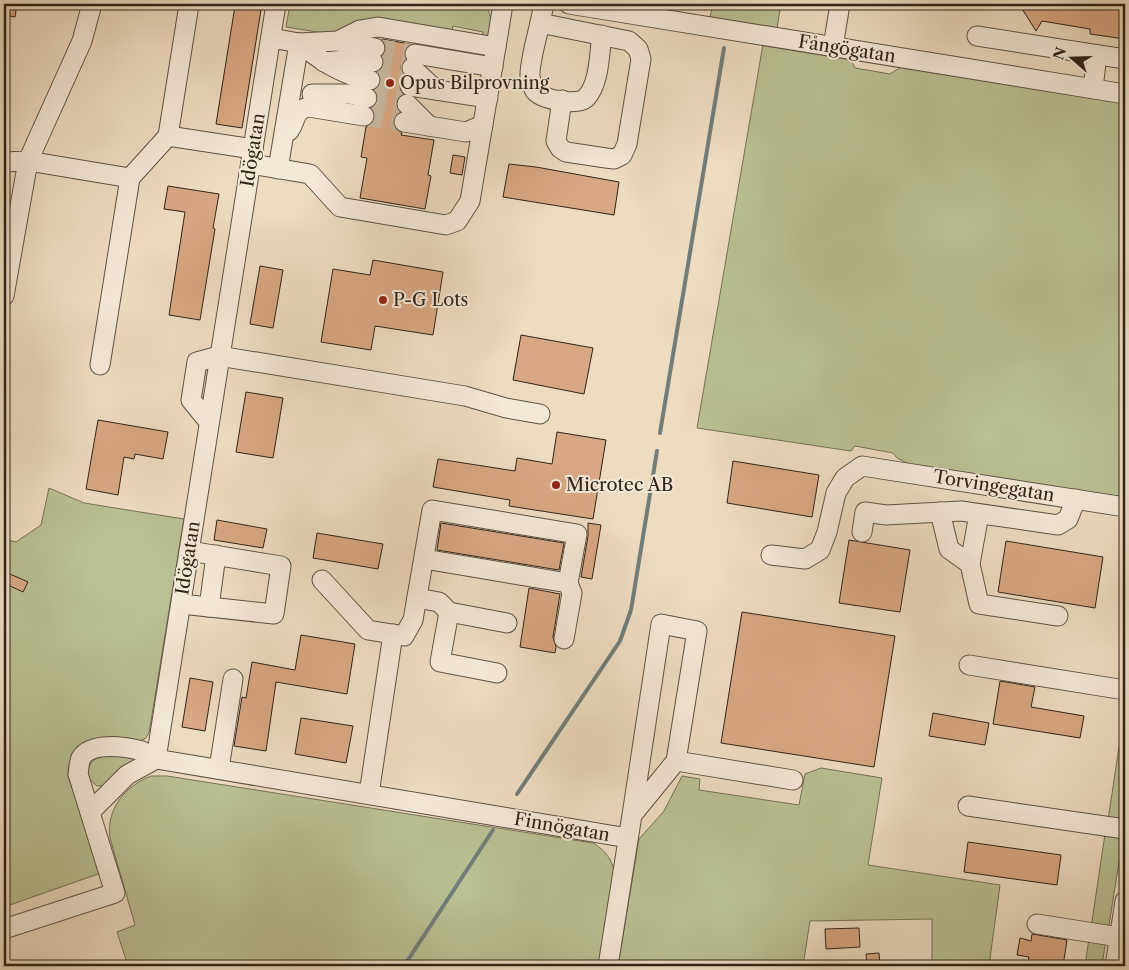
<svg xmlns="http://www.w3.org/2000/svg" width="1129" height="970" viewBox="0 0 1129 970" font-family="'Libre Caslon Text',serif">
<rect width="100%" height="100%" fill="#eedcc1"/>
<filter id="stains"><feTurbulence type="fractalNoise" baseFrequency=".004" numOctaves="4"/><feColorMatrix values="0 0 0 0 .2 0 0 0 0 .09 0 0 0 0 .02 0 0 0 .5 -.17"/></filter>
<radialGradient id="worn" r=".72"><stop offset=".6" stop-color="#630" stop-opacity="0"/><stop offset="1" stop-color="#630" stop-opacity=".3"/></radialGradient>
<g fill="#b9c093" stroke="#747256">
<path d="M290 4H484C493 14 494 34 482 41L483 32 453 26 451 36H342L286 27Z"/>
<polygon points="713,4 781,4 777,28 710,17"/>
<polygon points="763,44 851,59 855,68 890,74 901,67 1125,103 1125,497 913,466 897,458 893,453 855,446 851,451 697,428"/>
<polygon points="49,488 84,503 184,519 149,733 145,739 138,741 74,753 68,768 68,776 101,873 4,907 4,539 16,542 41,525"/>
<polygon points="1125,707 1125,816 1120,819 1108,820"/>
<path d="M105 755 140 758 105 785 97 786 88 778C87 764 93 758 105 755Z"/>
<polygon points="821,768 882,778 868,865 1000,885 989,966 932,966 932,919 810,921 803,966 618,966 639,839 664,811 682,776 700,779 699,790 799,805 805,774"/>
<path d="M151 776H167L593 843C606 851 611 858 615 873L601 966H128L117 932 135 925 110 838C106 809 125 786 151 776Z"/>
<polygon points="1105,834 1116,835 1122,843 1109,925 1106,928 1091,928"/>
<polygon points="1089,938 1102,940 1105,945 1102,966 1085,966"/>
</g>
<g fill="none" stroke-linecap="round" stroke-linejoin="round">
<g stroke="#717d7b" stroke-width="4">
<polyline points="660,433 724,48"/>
<polyline points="517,794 620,641 631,610 657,451"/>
<polyline points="404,966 493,830"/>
</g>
</g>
<g fill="#d8a783" stroke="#2e2419">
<polygon points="4,4 17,4 15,17 4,15"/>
<polygon points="1019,4 1125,4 1125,39 1090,34 1090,29 1042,21 1036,31"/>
<polygon points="235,6 261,10 242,128 216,124"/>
<polygon points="382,39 410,44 404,52 405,59 401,66 401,72 405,76 401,79 399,85 402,94 396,101 396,106 399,112 395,115 393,121 394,126 402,133 401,135 434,140 428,175 431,176 425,209 360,198 367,158 361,157 366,127 372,123 375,118 375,112 372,108 378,101 378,95 375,90 381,83 381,77 378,72 384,64 382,56 386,50 385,44"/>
<polygon points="453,155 465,157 462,175 450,173"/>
<polygon points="509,164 536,167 619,182 614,215 503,197"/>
<polygon points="168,186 219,194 213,228 215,229 200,320 169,315 185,212 164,209"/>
<polygon points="373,260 443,272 433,335 375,326 371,350 321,342 333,269 370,275"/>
<polygon points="260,266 283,270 273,328 250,324"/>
<polygon points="521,335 593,348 584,394 513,380"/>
<polygon points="246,392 283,398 273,458 236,452"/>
<polygon points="98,420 168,432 163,459 135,454 134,459 124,457 118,495 86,489"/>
<polygon points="557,432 606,440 593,519 509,506 510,500 433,487 438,459 515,471 517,458 552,464"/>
<polygon points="733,461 819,475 812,517 727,503"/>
<polygon points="217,520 267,529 263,548 214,540"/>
<polygon points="441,523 564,543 559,570 437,550"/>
<polygon points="588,523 601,525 592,579 581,577 588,536"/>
<polygon points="317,533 383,544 378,569 313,558"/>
<polygon points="849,540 910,550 900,612 839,603"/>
<polygon points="1006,541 1103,557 1095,608 998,592"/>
<polygon points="10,574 28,582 23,592 6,584"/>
<polygon points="529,588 560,594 553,637 556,647 555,653 520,647"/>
<polygon points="742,612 895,636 874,767 721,743"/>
<polygon points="301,635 355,644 347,694 276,682 266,751 234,746 242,697 246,698 252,662 295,670"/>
<polygon points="190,678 213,682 205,731 182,727"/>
<polygon points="1000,681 1035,687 1031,707 1084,716 1080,738 993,724"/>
<polygon points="933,713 989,723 985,745 929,736"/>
<polygon points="301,718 353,726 346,763 295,754"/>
<polygon points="968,842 1061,855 1057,885 964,872"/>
<polygon points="859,928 860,947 826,949 825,929"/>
<polygon points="1032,934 1067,940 1063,966 1027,966 1029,957 1017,955 1020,938 1031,941"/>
<polygon points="879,953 880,966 867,966 866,954"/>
</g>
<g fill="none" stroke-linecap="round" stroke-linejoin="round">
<g stroke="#c8b79f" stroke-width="19" stroke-dasharray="19 9" stroke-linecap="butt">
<polyline points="375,48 415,54"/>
<polyline points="373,62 412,68"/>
<polyline points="370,80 410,86"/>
<polyline points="367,98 407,104"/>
<polyline points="364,116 404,122"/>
</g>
<defs>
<g id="minor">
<polyline points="544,4 540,23 629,41 638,49 641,59 627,144 622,155 614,159 606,158 566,152 560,148 556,141 562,100"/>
<polyline points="569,4 1125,94"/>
<path d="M540 23C537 36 529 65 530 77 531 81 533 88 535 91 543 100 577 106 586 98 600 83 599 54 602 35"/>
<polyline points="977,36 1125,59"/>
<polyline points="338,41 375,48"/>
<polyline points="496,47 503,4"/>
<polyline points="833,47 840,4"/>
<polyline points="415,54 493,67"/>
<polyline points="324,62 356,59 373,62"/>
<polyline points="412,68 436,90"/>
<polyline points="410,86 488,98"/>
<polyline points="1093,88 1097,55"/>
<polyline points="312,94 350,94 367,98"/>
<polyline points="407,104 429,126"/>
<polyline points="404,122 466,132 483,125"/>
<path d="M289 131C297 120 293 110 309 107L364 116"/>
<polyline points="168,136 253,149"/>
<polyline points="4,162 28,161 82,41 92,4"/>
<polyline points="251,164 310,174 340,207 446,225 457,221 470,201 496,47 378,27 360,30 338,41 299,43 271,38"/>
<path d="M278 169 299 43C321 61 342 75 370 80"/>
<polyline points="4,296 28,161 130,178 168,136 188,11"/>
<polyline points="100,365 130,178"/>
<polyline points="209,422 191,400 197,362 219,356 465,396 506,408 540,414"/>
<polyline points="940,512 949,549 970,564 979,604 1058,616"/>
<polyline points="862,532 865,512 886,515 961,511 1058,525 1068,519 1076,499"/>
<polyline points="771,555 805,559 820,550 827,532 836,493 845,478 862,466 1125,507"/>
<polyline points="424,559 568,583"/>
<polyline points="970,564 979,514"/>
<polyline points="322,580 368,630 404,636 413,620 432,510 577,534 568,583 572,593 564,639"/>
<polyline points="417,598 439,602 449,612 507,623"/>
<polyline points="181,604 274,614 281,566 189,551"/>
<polyline points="209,607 216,555"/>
<polyline points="449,612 440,662 497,673"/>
<polyline points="969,665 1125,690"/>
<polyline points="156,759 276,4"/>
<polyline points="676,761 793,780"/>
<polyline points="219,769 233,679"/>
<polyline points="369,794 393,634"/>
<polyline points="968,806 1125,829"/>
<polyline points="90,812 127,775 156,759"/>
<polyline points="1037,924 1119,937"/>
<path d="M4 929 115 893 78 774C79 769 79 762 81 758 91 741 127 747 142 751 147 753 152 756 156 759L628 838"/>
<polyline points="608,966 632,815 676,761 697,631 661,624 632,815"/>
<polyline points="1115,966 1125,901"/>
</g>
</defs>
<use href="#minor" stroke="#5e5243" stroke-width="21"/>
<use href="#minor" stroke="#f4e8d7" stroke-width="19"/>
</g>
<g fill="#8f2418" stroke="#f4e8d7" stroke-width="2">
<circle cx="390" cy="83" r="5"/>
<circle cx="383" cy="300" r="5"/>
<circle cx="556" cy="485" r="5"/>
</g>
<g text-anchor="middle" stroke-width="4" stroke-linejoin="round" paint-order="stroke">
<g font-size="18" fill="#2e2419" stroke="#f4e8d7">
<text transform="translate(847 49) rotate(9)" y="6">Fångögatan</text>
<text transform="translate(253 150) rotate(-81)" y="6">Idögatan</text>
<text transform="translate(994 486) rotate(9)" y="6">Torvingegatan</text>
<text transform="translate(188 558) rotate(-81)" y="6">Idögatan</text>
<text transform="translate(562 827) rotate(10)" y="6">Finnögatan</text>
</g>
<g font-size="18" fill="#2e2419" stroke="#f4e8d7" text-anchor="start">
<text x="400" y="89">Opus Bilprovning</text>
<text x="393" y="306">P-G Lots</text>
<text x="566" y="491">Microtec AB</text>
</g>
</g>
<rect width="1129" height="970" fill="none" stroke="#eedcc1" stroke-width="20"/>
<rect x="5" y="5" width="1119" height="960" fill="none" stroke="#2e2419" stroke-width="2.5"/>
<rect x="10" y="10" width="1109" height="950" fill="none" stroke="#2e2419"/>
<g transform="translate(1072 58) rotate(290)" stroke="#f4e8d7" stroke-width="4" paint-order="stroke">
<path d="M0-4L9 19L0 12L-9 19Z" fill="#2e2419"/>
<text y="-8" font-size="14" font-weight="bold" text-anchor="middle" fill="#2e2419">N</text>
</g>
<rect width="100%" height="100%" filter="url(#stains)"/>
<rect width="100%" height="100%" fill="url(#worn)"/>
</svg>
